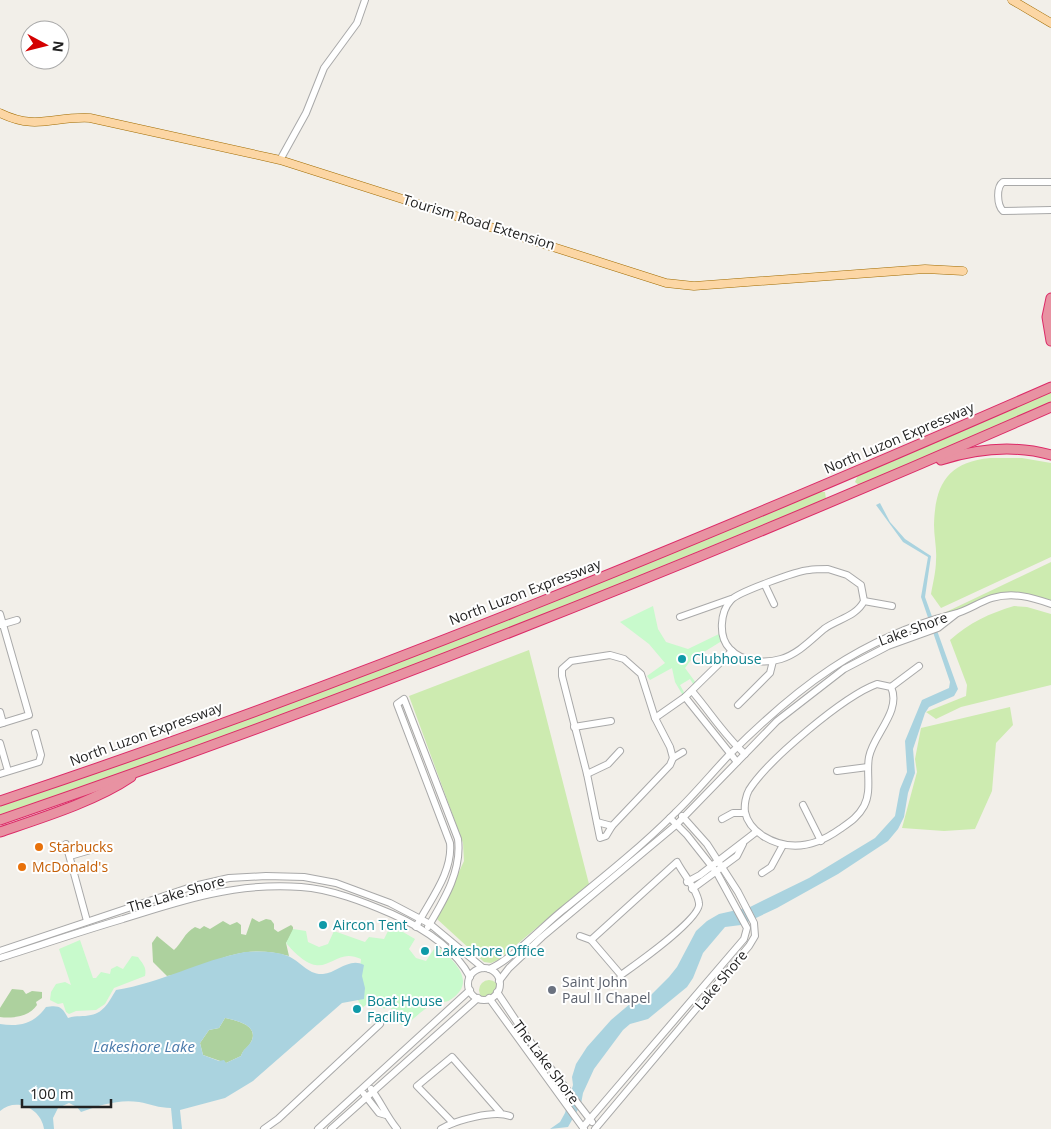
<svg xmlns="http://www.w3.org/2000/svg" width="1051" height="1129" viewBox="0 0 1051 1129" font-family="'Open Sans',sans-serif">
<rect width="100%" height="100%" fill="#f2efe9"/>
<g fill="#cdebb0">
<polygon points="1051,391 1051,404 860,486 855,482 858,475"/>
<path d="M990 458H1022L1051 463V557L941 608 931 594C933 583 936 571 936 560 937 549 934 537 934 525 935 484 948 462 990 458Z"/>
<polygon points="815,492 825,492 826,499 490,637 277,717 0,816 0,804 273,707"/>
<polygon points="1051,562 1051,600 1016,593 998,597 946,618 944,613"/>
<path d="M1014 606 1027 607 1051 614V685L961 707 936 719 926 712 966 696 967 685 950 640C969 623 990 613 1014 606Z"/>
<polygon points="529,650 589,884 498,960 491,963 484,962 437,919 464,861 463,843 409,696"/>
<polygon points="1010,707 1013,725 996,743 992,791 975,829 944,831 902,828 917,772 915,759 921,728"/>
<circle cx="489" cy="990" r="10"/>
</g>
<g fill="#add19e">
<path d="M252 918 259 922 266 919 271 920 274 924V929L278 932 291 925 293 927V933L286 943 289 956C235 941 214 967 167 976L153 962 152 943 157 936 174 950C182 943 184 933 195 927L200 929 204 926 210 929 223 921 230 925 237 922 241 925V934L246 935Z"/>
<path d="M12 989 23 990 26 994 32 991 42 992V998L36 1002 37 1005C30 1016 13 1019 0 1017V1008Z"/>
<path d="M225 1018C235 1020 260 1025 251 1042 248 1048 243 1049 241 1056L226 1063 203 1055 200 1043 209 1030 219 1028Z"/>
</g>
<g fill="#c8facc">
<polygon points="653,606 658,629 666,642 688,649 721,633 725,639 691,660 685,668 699,687 695,687 690,679 680,685 685,694 685,699 675,682 672,668 650,680 647,676 665,663 649,644 620,622"/>
<path d="M391 925 415 939 409 949 416 958 426 961 436 946C453 959 479 982 450 1000 446 1003 440 1001 435 1003 427 1006 412 1020 405 1026L397 1023V1015L389 1006 384 1009 375 998 362 1008 357 998 361 959C330 944 327 991 286 943L293 929 306 931 308 942 319 947 328 944 334 931 365 942 369 937 384 939Z"/>
<path d="M80 940 93 978H96L101 972 110 974 111 969 117 966 123 969 132 956 138 957C142 963 147 967 145 976L114 988 105 1004 96 1010 76 1011 69 1014 66 1012 63 1003 58 1004 50 1000 51 992 56 984 65 982 71 985 59 949Z"/>
</g>
<g fill="#aad3df" fill-rule="evenodd">
<polygon points="880,503 890,522 905,539 931,556 925,597 958,689 954,696 929,707 925,713 913,749 915,773 908,793 904,817 898,829 888,841 838,874 777,908 741,925 725,927 703,953 693,978 687,987 648,1019 630,1024 623,1030 594,1069 583,1093 581,1104 568,1127 550,1129 560,1122 565,1113 573,1085 572,1077 576,1064 587,1047 611,1020 631,1003 646,1000 669,977 677,967 696,931 707,921 719,914 750,907 809,878 875,838 895,816 900,789 907,772 905,741 922,700 949,688 950,682 921,597 928,557 903,542 876,505"/>
<path d="M245 952C260 951 275 951 288 956 300 961 308 975 323 974 337 973 349 957 364 965L362 976 365 988 364 999 342 1003 253 1081 225 1098 180 1110 182 1129H173L171 1108C159 1108 150 1104 139 1102 119 1099 100 1105 81 1112L77 1107 69 1103 58 1108 53 1118 54 1129H44C41 1108 16 1097 0 1111V1024C19 1027 34 1024 46 1007 58 1005 62 1006 68 1018 77 1015 83 1017 91 1015 104 1013 110 1000 116 990 161 983 201 960 245 952ZM225 1018C235 1020 260 1025 251 1042 247 1048 243 1049 241 1056L226 1063 224 1060 219 1061 203 1055 200 1043 209 1030 219 1028Z"/>
</g>
<g fill="none" stroke-linecap="round" stroke-linejoin="round">
<defs>
<g id="minor">
<polyline points="280,160 306,113 324,68 357,23 365,0"/>
<path d="M1051 182H1003C996 187 997 205 1003 211L1051 210"/>
<path d="M828 569 847 575 861 585 864 601C856 617 837 619 824 629 811 640 798 654 781 659 765 664 742 662 730 649 718 637 720 612 731 600 738 592 797 571 809 570 815 569 822 569 828 569Z"/>
<polyline points="765,585 774,604"/>
<polyline points="864,601 892,606"/>
<polyline points="0,614 29,715 0,724"/>
<polyline points="680,617 731,599"/>
<polyline points="0,625 17,620"/>
<polygon points="610,655 624,659 641,674 655,718 670,747 673,758 670,765 612,826 606,836 600,838 587,774 562,676 562,669 571,661"/>
<path d="M877 684 891 687C902 711 873 735 869 757 866 773 872 791 864 806 858 817 850 822 840 829 815 847 789 852 763 836 754 830 747 822 745 812 744 805 746 795 749 790 768 760 844 696 877 684Z"/>
<polyline points="891,687 919,666"/>
<path d="M692 691C710 712 724 735 745 754"/>
<polyline points="685,697 737,762"/>
<polyline points="738,705 770,673 773,661"/>
<polyline points="0,712 3,723"/>
<polyline points="655,718 685,697 732,651"/>
<polyline points="574,727 611,721"/>
<polyline points="0,743 8,771"/>
<polyline points="673,758 683,752"/>
<polyline points="837,771 868,767"/>
<polyline points="0,774 39,762 41,755 35,733"/>
<polyline points="587,774 608,764 620,751"/>
<polyline points="803,805 821,841"/>
<polyline points="722,819 733,813 745,813"/>
<polyline points="597,822 612,826"/>
<polyline points="66,844 87,921"/>
<polyline points="70,856 104,846"/>
<polyline points="762,873 771,867 783,845"/>
<polyline points="687,882 700,875 756,832"/>
<polyline points="692,889 737,856 743,844"/>
<path d="M416 927C429 901 453 873 450 843L397 704 404 699 458 839C462 871 444 900 428 927"/>
<polyline points="580,936 591,940"/>
<polyline points="0,951 194,886 229,878 266,876 304,877 336,883 390,903 430,924 483,968"/>
<path d="M0 958C41 945 82 931 123 919 182 900 238 882 301 887 331 889 364 902 392 914 421 927 454 947 470 977"/>
<circle cx="484" cy="984" r="16"/>
<path d="M489 969C509 962 544 925 563 910 601 879 640 848 675 813 694 795 711 774 729 755 796 688 860 638 954 614 967 611 979 602 992 598 1013 592 1031 597 1051 604"/>
<polyline points="499,981 509,968 542,937 676,825 777,721 844,669 888,646 938,628 956,614"/>
<path d="M619 983 621 975C635 965 702 918 699 903 697 889 683 874 677 862L591 940 621 975"/>
<polyline points="497,992 529,1040 592,1122"/>
<polyline points="489,998 584,1129"/>
<path d="M371 1089C381 1102 386 1116 397 1129"/>
<polyline points="364,1094 379,1113 386,1115"/>
<polyline points="453,1123 417,1086 452,1057 500,1112"/>
<polyline points="583,1127 744,939 747,928 717,873 687,835 670,818"/>
<polyline points="264,1129 278,1119 380,1024"/>
<polyline points="318,1129 470,990"/>
<polyline points="331,1129 478,998"/>
<path d="M441 1129C456 1120 494 1110 510 1116"/>
<polyline points="595,1129 749,946 755,936 754,923 738,892 707,844 682,816"/>
</g>
<g id="major">
<polyline points="1012,0 1051,23"/>
<path d="M0 113C37 131 53 116 90 118L280 160 666 283 694 286 925 269 963 271"/>
</g>
<g id="highway">
<polyline points="1051,298 1047,317 1051,341"/>
<path d="M941 460C976 449 1015 445 1051 455"/>
<path d="M0 801C357 682 706 538 1051 387"/>
<path d="M0 820C356 698 706 559 1051 407"/>
<path d="M0 832C41 818 96 801 131 777"/>
</g>
</defs>
<use href="#minor" stroke="#a9a9a9" stroke-width="8"/>
<use href="#major" stroke="#a06b00" stroke-width="9"/>
<use href="#highway" stroke="#dc2a67" stroke-width="11"/>
<use href="#minor" stroke="#fff" stroke-width="6"/>
<use href="#major" stroke="#fcd6a4" stroke-width="8"/>
<use href="#highway" stroke="#e892a2" stroke-width="9"/>
</g>
<g fill="#0f9aa8" stroke="#fff" stroke-width="2">
<circle cx="682" cy="659" r="5"/>
<circle cx="323" cy="925" r="5"/>
<circle cx="425" cy="951" r="5"/>
<circle cx="357" cy="1009" r="5"/>
</g>
<g fill="#e8710a" stroke="#fff" stroke-width="2">
<circle cx="39" cy="847" r="5"/>
<circle cx="22" cy="867" r="5"/>
</g>
<circle fill="#6b7280" stroke="#fff" stroke-width="2" cx="552" cy="990" r="5"/>
<g text-anchor="middle" stroke-width="4" stroke-linejoin="round" paint-order="stroke">
<g font-size="14" fill="#222" stroke="#fff">
<text transform="translate(479 222) rotate(17)" y="5">Tourism Road Extension</text>
<text transform="translate(899 438) rotate(-23)" y="5">North Luzon Expressway</text>
<text transform="translate(525 592) rotate(-21)" y="5">North Luzon Expressway</text>
<text transform="translate(913 629) rotate(-20)" y="5">Lake Shore</text>
<text transform="translate(146 734) rotate(-20)" y="5">North Luzon Expressway</text>
<text transform="translate(176 894) rotate(-16)" y="5">The Lake Shore</text>
<text transform="translate(721 980) rotate(-50)" y="5">Lake Shore</text>
<text transform="translate(546 1062) rotate(53)" y="5">The Lake Shore</text>
</g>
<g font-size="14" fill="#0d838f" stroke="#fff" text-anchor="start">
<text x="692" y="664">Clubhouse</text>
<text x="333" y="930">Aircon Tent</text>
<text x="435" y="956">Lakeshore Office</text>
<text x="367" y="1006">Boat House<tspan x="367" dy="16">Facility</tspan></text>
</g>
<g font-size="14" fill="#c56008" stroke="#fff" text-anchor="start">
<text x="49" y="852">Starbucks</text>
<text x="32" y="872">McDonald's</text>
</g>
<g font-size="14" fill="#5b616d" stroke="#fff" text-anchor="start">
<text x="562" y="987">Saint John<tspan x="562" dy="16">Paul II Chapel</tspan></text>
</g>
<g font-size="15" font-style="italic" fill="#4a7aab" stroke="#fff">
<text x="144" y="1052">Lakeshore Lake</text>
</g>
</g>
<g transform="translate(45 45) rotate(97)"><circle r="24" fill="#ffffff" stroke="#a7a7a7"/>
<path d="M0-4L9 19L0 12L-9 19Z" fill="#d40000"/>
<text y="-8" font-size="14" font-weight="bold" text-anchor="middle" fill="#222222">N</text>
</g>
<path d="M22 1099v8h89v-8" fill="none" stroke="#222222" stroke-width="2.5"/>
<text x="30" y="1099" font-size="15" fill="#222222" stroke="#ffffff" stroke-width="4" paint-order="stroke">100 m</text>
</svg>
